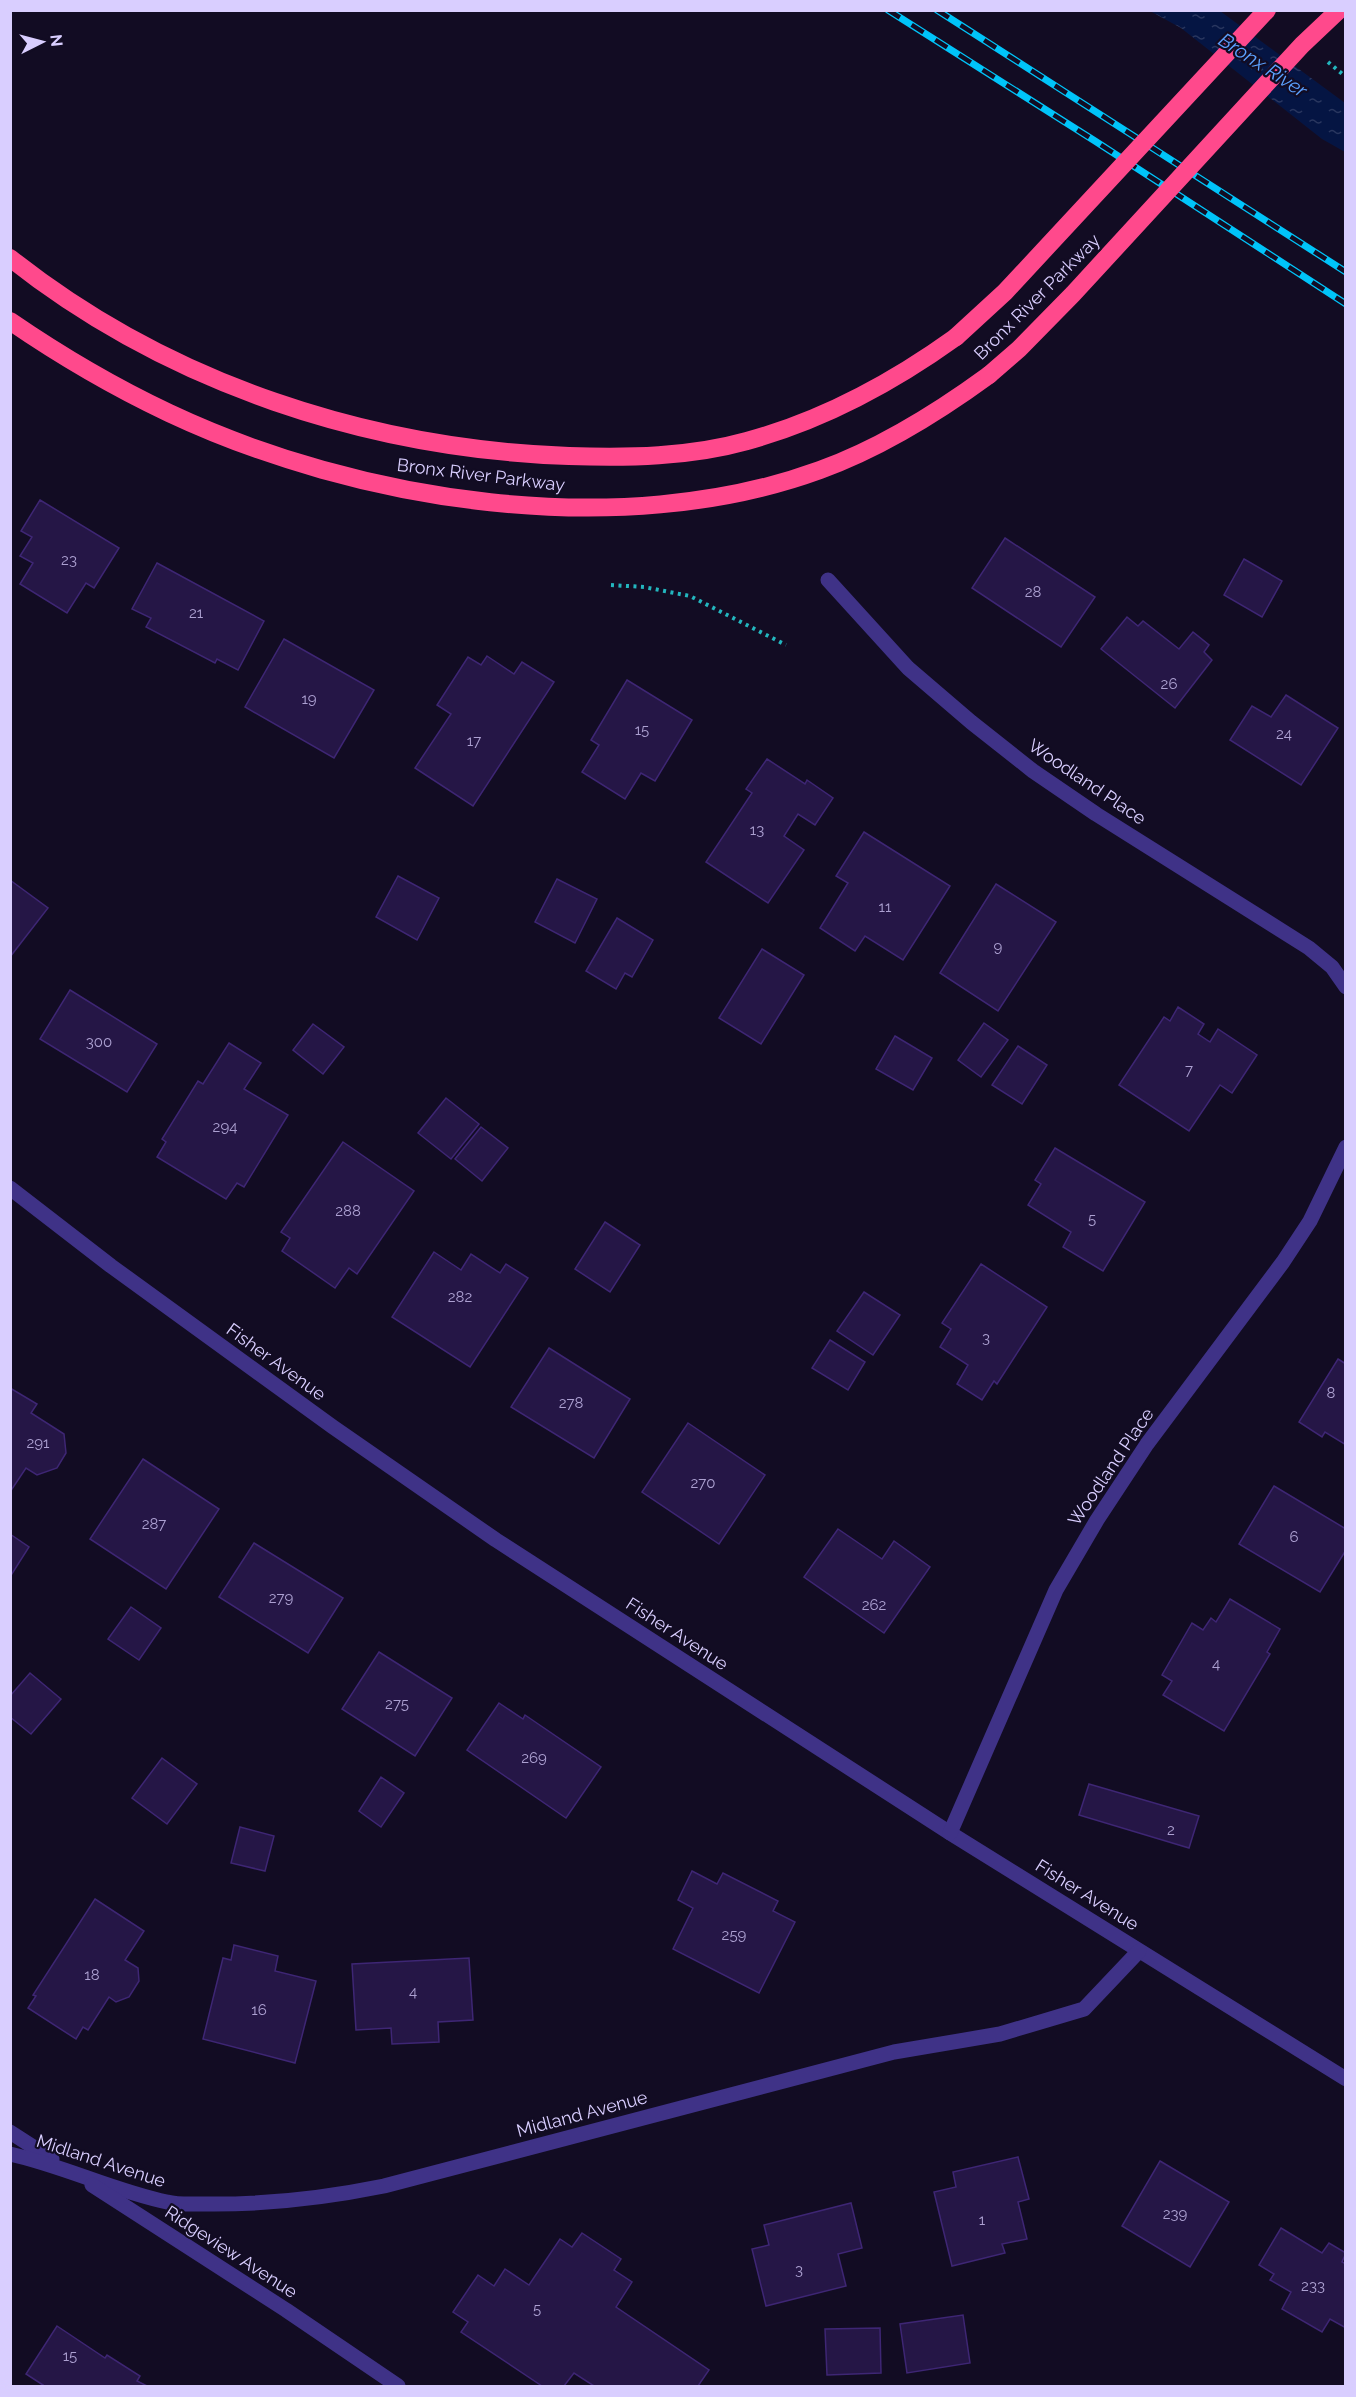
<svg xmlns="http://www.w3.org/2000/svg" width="1356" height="2397" viewBox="0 0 1356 2397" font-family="Raleway,sans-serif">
<defs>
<pattern id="water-ripples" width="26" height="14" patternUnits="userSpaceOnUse" patternTransform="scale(1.5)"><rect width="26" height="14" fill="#051543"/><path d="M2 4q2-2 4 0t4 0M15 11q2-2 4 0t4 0" fill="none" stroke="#29365f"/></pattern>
</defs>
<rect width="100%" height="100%" fill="#120c23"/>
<polygon fill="url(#water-ripples)" points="1150,11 1220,11 1345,103 1345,152 1322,139 1181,28"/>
<g fill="#251646" stroke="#3e2674" stroke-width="1.5">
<polygon points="40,500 119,548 94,588 86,583 67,613 20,584 33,563 20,556 32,537 21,531"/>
<polygon points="1005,538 1095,597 1061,647 972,588"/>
<polygon points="1244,559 1282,581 1262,617 1224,595"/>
<polygon points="157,563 264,621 238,670 217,659 215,663 146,627 151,618 132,609"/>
<polygon points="1127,617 1138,626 1143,621 1179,649 1193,632 1209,645 1204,652 1212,660 1175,708 1101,649"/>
<polygon points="284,639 374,690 334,758 245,707"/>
<polygon points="487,656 514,674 522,662 554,682 473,806 415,768 451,714 437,705 468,657 481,665"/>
<polygon points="627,680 692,720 655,781 641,773 625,799 582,772 599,745 591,740"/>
<polygon points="1286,695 1338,728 1301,785 1230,740 1252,706 1271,717"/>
<polygon points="767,759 805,784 807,780 833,798 815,825 798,814 784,836 804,850 768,903 706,862 752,793 746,789"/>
<polygon points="864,832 950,886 903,960 865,936 855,951 820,928 848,883 836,876"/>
<polygon points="398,876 439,898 417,940 376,917"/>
<polygon points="557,879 597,899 575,943 535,922"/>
<polygon points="10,880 48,908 10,957"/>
<polygon points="996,884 1056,922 998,1011 940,973"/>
<polygon points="617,918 653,940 632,977 625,973 616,989 586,971"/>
<polygon points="762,949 804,975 761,1044 719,1018"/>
<polygon points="70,990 157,1044 127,1092 40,1039"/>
<polygon points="1178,1007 1204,1024 1198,1034 1210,1042 1218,1029 1257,1055 1232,1093 1220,1085 1189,1131 1119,1085 1164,1017 1170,1021"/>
<polygon points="984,1023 1008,1040 981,1077 958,1060"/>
<polygon points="313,1024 344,1047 323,1074 293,1050"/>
<polygon points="895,1036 932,1058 913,1090 876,1069"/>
<polygon points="229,1043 261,1063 244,1089 288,1115 244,1187 237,1183 226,1199 157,1157 166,1142 162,1139 198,1081 203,1084"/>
<polygon points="1018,1046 1047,1065 1022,1104 992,1085"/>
<polygon points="446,1098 479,1124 451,1159 418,1133"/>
<polygon points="481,1127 508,1148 482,1181 455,1159"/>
<polygon points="343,1142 414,1191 357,1274 349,1268 335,1288 282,1251 290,1238 281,1232"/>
<polygon points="1055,1148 1145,1202 1103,1271 1063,1247 1071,1232 1028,1205 1041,1184 1035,1180"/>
<polygon points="605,1222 640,1245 610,1292 575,1269"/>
<polygon points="434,1252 461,1270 471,1254 500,1273 506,1264 528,1278 470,1367 392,1317"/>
<polygon points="981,1264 1047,1307 997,1384 994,1381 982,1400 957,1384 968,1365 940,1347 951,1329 942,1323"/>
<polygon points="864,1292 900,1315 873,1355 837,1331"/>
<polygon points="830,1340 865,1362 848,1390 812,1368"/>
<polygon points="549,1348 630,1399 594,1458 511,1407"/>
<polygon points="1338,1359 1346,1364 1346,1445 1325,1432 1322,1437 1299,1422"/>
<polygon points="10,1388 37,1404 31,1413 64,1434 66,1453 57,1468 37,1475 26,1468 10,1492"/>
<polygon points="688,1423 765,1475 719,1544 642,1492"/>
<polygon points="143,1459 219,1509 166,1589 90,1539"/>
<polygon points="1274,1486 1346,1529 1346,1550 1320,1592 1239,1544"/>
<polygon points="838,1529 882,1559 894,1541 930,1567 884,1633 804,1577"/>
<polygon points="10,1534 29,1547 10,1577"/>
<polygon points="254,1543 343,1598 308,1653 219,1597"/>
<polygon points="1230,1599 1280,1629 1267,1652 1270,1654 1224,1731 1163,1695 1172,1681 1162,1675 1192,1623 1203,1630 1211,1618 1216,1622"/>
<polygon points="131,1607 161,1628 139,1660 108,1639"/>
<polygon points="379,1652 452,1698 415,1756 342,1709"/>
<polygon points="30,1673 61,1699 31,1734 10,1717 10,1696"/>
<polygon points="499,1703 523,1719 525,1715 601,1767 566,1818 467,1750"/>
<polygon points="162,1758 197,1784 167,1824 132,1798"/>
<polygon points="381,1777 404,1793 381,1827 359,1811"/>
<polygon points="1089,1784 1199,1816 1189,1848 1079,1815"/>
<polygon points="240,1827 274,1836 265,1871 231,1863"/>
<polygon points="692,1871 717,1884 723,1873 778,1901 773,1911 795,1922 759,1993 673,1949 693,1908 678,1900"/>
<polygon points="95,1899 144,1931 125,1960 138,1968 139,1981 129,1997 116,2002 109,1997 88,2030 83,2027 76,2039 28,2008 36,1996 33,1995"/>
<polygon points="234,1945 278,1956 275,1971 316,1981 295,2063 203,2039 223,1958 231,1960"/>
<polygon points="469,1958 473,2020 438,2022 439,2042 392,2044 391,2028 356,2030 352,1964"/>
<polygon points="1018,2157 1029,2199 1018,2202 1027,2239 1002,2244 1005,2253 952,2266 934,2192 956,2187 953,2172"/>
<polygon points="1160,2161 1229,2202 1190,2267 1122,2226"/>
<polygon points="851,2203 862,2248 838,2254 846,2286 766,2306 752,2249 769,2245 764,2225"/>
<polygon points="1281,2228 1322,2253 1329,2243 1346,2253 1342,2262 1346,2264 1346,2328 1330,2319 1322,2332 1282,2309 1291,2292 1270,2280 1274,2274 1259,2265"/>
<polygon points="582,2233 621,2259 614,2270 632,2282 616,2307 709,2370 698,2386 594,2386 574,2373 564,2386 542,2386 461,2332 468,2322 453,2312 478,2275 494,2286 505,2269 529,2285 560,2239 572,2247"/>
<polygon points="963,2315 970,2363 907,2373 900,2324"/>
<polygon points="57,2326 105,2358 107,2355 140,2376 137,2381 147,2386 42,2386 43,2385 26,2374"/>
<polygon points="880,2328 881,2373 827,2375 825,2329"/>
</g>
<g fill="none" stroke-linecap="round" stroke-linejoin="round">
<g stroke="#23b6be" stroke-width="4" stroke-dasharray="3 4.5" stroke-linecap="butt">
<polyline points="1328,62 1346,77"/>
<polyline points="611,585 644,587 690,596 786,645"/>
</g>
<g stroke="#3f3287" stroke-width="15">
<polyline points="828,580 908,668 971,722 1033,771 1096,814 1309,948 1332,967 1346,987"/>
<polyline points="10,1188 111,1266 333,1427 496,1540 950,1833 1346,2079"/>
<polyline points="950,1833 1056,1590 1097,1520 1147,1444 1283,1262 1310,1221 1346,1147"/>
<polyline points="10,2132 52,2159"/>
<path d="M10 2154C64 2166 114 2191 167 2202 178 2205 192 2204 203 2204 264 2205 325 2198 384 2186L894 2052 1000 2034 1084 2009 1139 1951"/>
<polyline points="92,2185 286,2310 398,2386"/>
</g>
<g stroke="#ff498c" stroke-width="18">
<path d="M10 258C169 384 369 449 569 456 628 458 690 457 747 441 824 420 892 383 956 337"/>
<path d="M10 321C61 356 114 387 169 413 358 502 620 543 820 470 881 448 937 413 989 375"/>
</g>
<defs>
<g id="rail">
<polyline points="888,10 1095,141 1346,304"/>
<polyline points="937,10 1346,272"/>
</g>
</defs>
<use href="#rail" stroke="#00c4f9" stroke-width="7"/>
<use href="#rail" stroke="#120c23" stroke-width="4.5" stroke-dasharray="14" stroke-linecap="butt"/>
<g stroke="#ff498c" stroke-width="18">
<polyline points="956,337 1005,292 1267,10"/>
<polyline points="989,375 1019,349 1073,294 1302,45 1339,10"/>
</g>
</g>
<g text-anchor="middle" stroke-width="4.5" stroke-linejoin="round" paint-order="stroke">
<g font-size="15" fill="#aca0d1">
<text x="69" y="565">23</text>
<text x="1033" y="597">28</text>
<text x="196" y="618">21</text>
<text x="1169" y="689">26</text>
<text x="309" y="704">19</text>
<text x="642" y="735">15</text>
<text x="1284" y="739">24</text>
<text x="474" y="746">17</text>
<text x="757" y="835">13</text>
<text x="885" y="912">11</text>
<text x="998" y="952">9</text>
<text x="99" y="1047">300</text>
<text x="1189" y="1075">7</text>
<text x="225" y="1132">294</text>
<text x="348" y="1216">288</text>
<text x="1092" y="1224">5</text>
<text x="460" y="1302">282</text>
<text x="986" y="1343">3</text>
<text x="1331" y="1398">8</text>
<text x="571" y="1408">278</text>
<text x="38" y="1448">291</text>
<text x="703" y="1488">270</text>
<text x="154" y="1529">287</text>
<text x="1294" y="1542">6</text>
<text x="281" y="1603">279</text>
<text x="874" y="1610">262</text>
<text x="1216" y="1669">4</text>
<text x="397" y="1709">275</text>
<text x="534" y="1763">269</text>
<text x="1171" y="1835">2</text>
<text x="734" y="1940">259</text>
<text x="92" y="1980">18</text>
<text x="413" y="1997">4</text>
<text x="259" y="2015">16</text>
<text x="1175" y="2219">239</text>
<text x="982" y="2225">1</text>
<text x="799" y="2275">3</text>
<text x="1313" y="2291">233</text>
<text x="537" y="2314">5</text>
<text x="70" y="2361">15</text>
</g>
<g font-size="18" fill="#d9ceff" stroke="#120c23">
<text transform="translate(1037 297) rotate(-45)" y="6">Bronx River Parkway</text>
<text transform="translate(481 475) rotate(7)" y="6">Bronx River Parkway</text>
<text transform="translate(1087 782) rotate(34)" y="6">Woodland Place</text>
<text transform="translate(276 1362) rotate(36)" y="6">Fisher Avenue</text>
<text transform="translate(1111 1467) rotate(-56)" y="6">Woodland Place</text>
<text transform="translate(677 1634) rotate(33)" y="6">Fisher Avenue</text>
<text transform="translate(1087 1895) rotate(32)" y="6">Fisher Avenue</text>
<text transform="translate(582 2114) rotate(-15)" y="6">Midland Avenue</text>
<text transform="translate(101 2161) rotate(18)" y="6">Midland Avenue</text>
<text transform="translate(231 2252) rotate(33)" y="6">Ridgeview Avenue</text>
</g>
<g font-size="20" font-style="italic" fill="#5ca1ff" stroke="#120c23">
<text transform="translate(1263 65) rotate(33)" y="7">Bronx River</text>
</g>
</g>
<rect width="1356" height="2397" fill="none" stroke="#d9ceff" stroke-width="24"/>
<g transform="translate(42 42) rotate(84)" stroke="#120c23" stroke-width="4.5" paint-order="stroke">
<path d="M0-4.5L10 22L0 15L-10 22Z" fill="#d9ceff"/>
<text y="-9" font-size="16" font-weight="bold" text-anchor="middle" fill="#d9ceff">N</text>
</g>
</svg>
